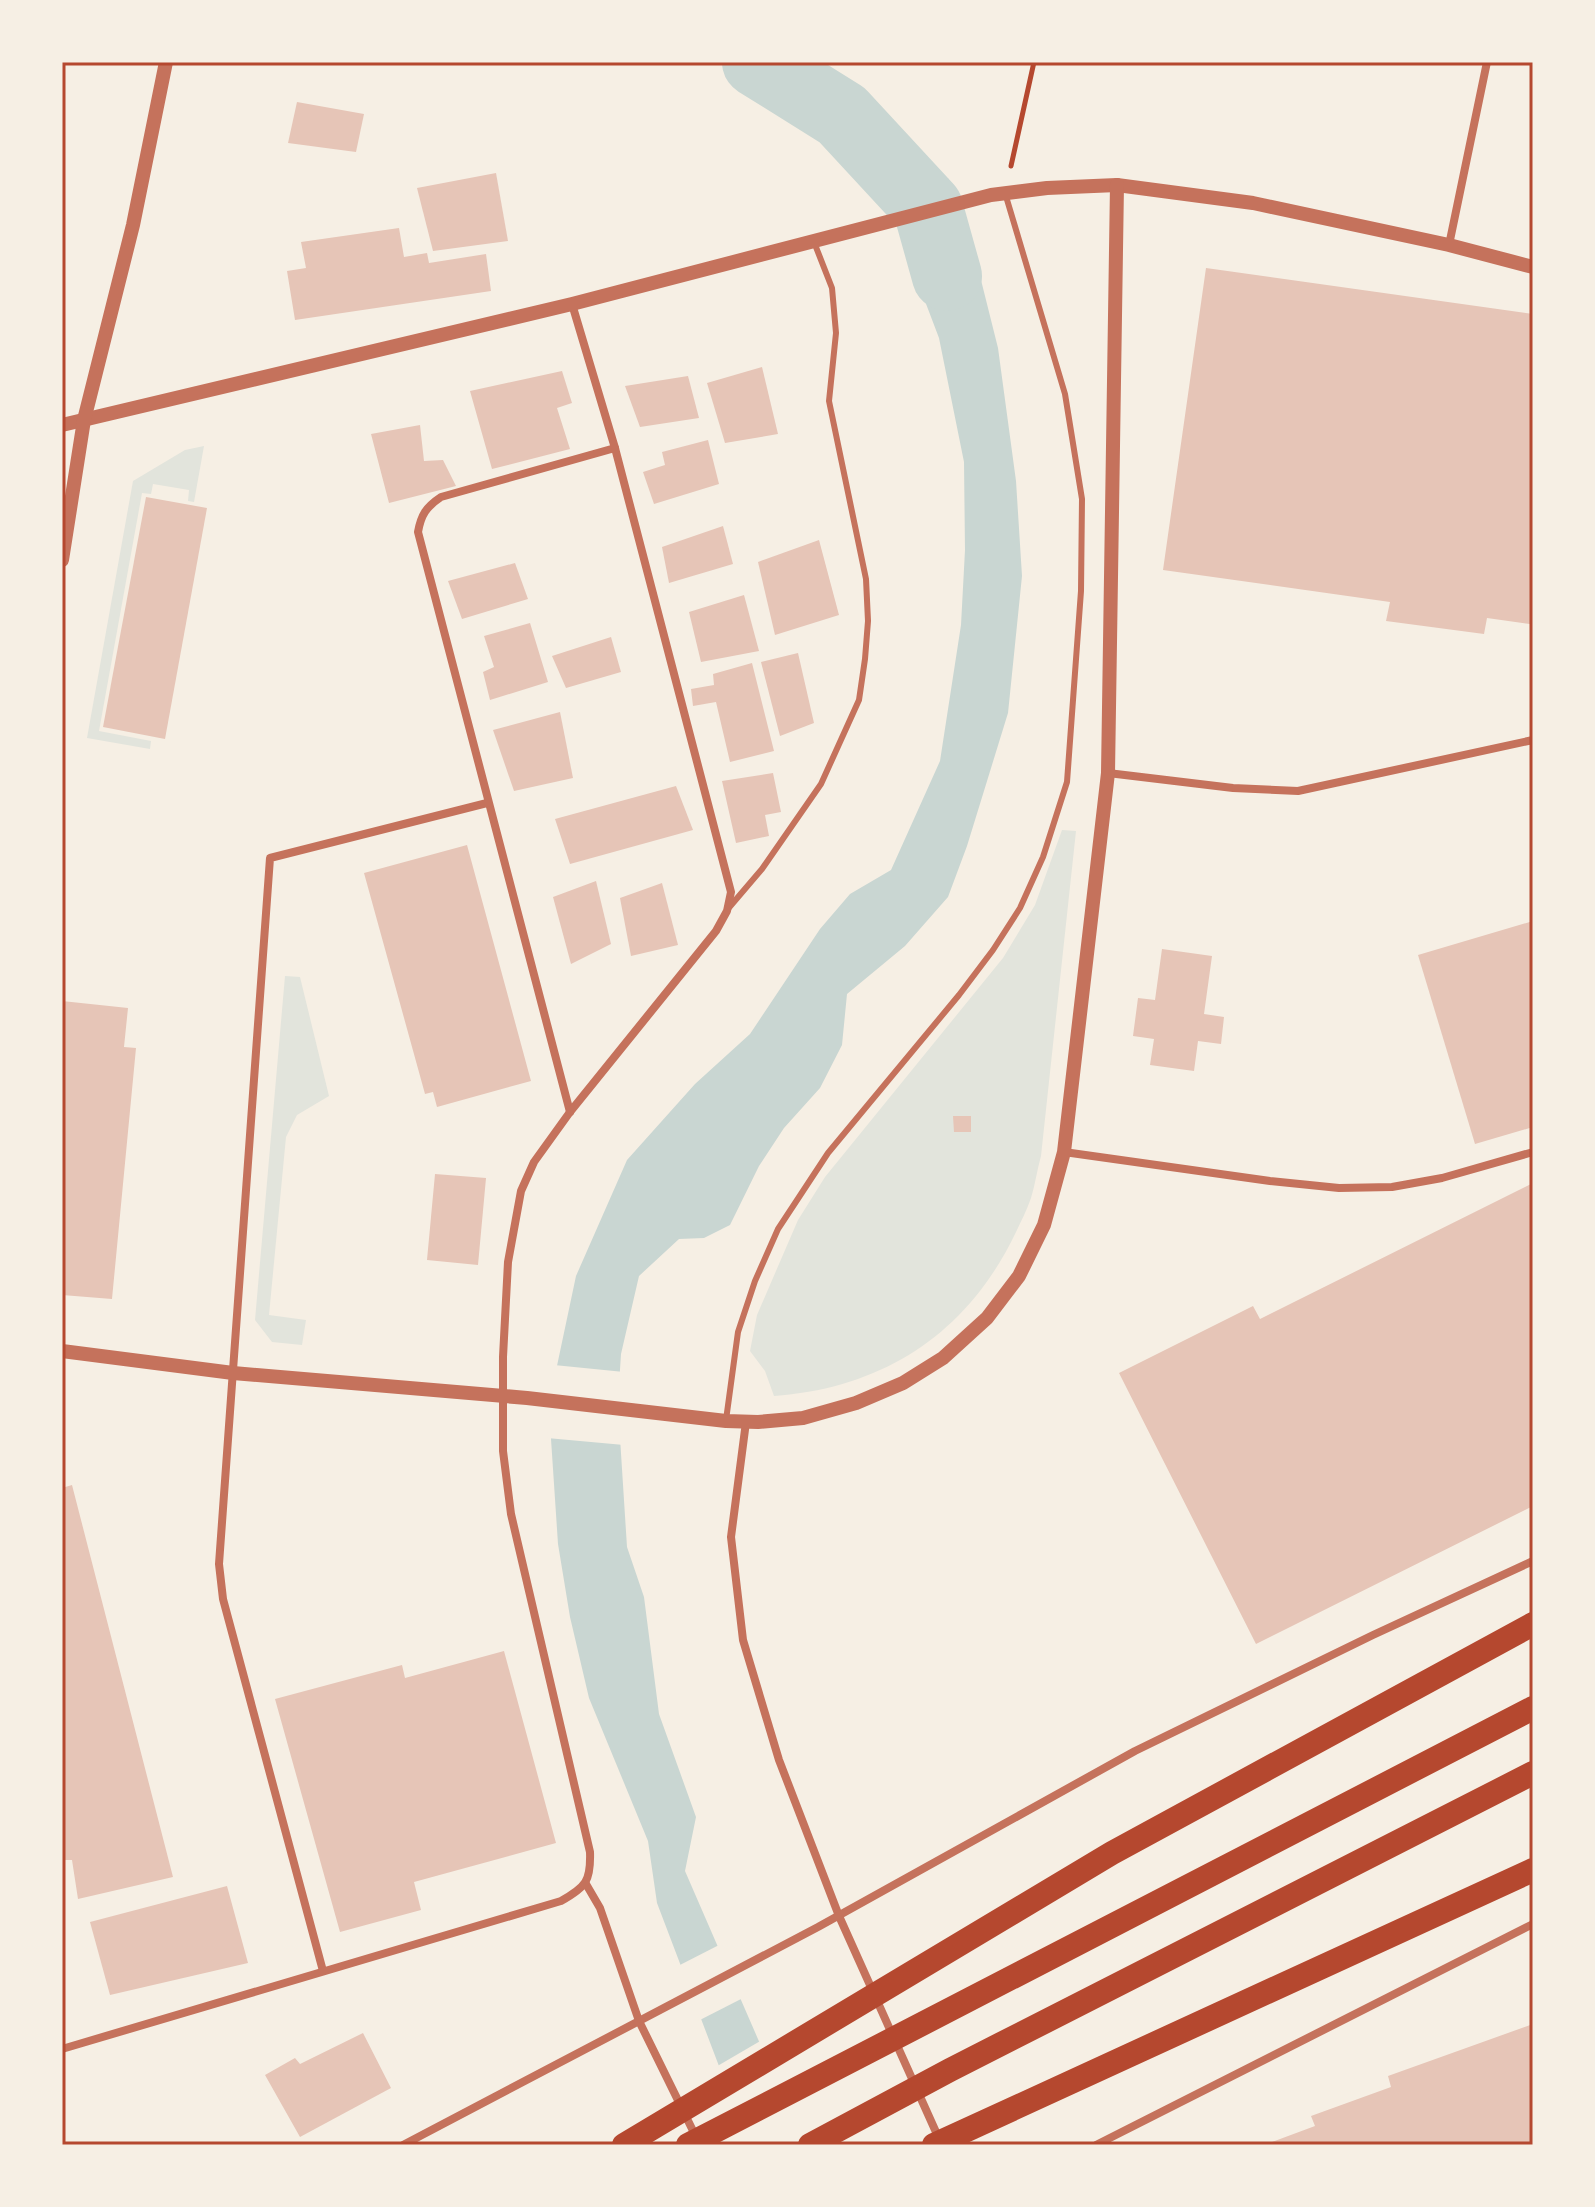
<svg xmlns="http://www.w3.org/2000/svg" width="1595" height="2207" viewBox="0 0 1595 2207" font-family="'DM Sans',sans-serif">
<rect width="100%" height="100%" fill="#f6efe4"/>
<g fill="#e2e4dc">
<polygon points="204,446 194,502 188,501 189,490 153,484 151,494 142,493 99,731 151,741 150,749 87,738 133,481 185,450"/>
<path d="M1062 830 1076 831 1041 1156C1037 1170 1035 1185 1031 1198 1027 1210 1021 1221 1016 1232 968 1333 884 1388 774 1396L765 1371 750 1351 757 1315 798 1220 825 1177 1003 958 1035 905Z"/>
<polygon points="285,976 300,977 329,1096 297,1115 286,1137 269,1315 306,1320 302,1345 272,1342 255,1320"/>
</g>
<polygon fill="#c9d6d2" points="948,178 973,248 998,348 1016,481 1022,576 1008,713 967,846 948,897 905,946 847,994 842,1045 820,1088 784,1128 759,1166 730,1225 704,1238 679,1239 639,1276 621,1354 619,1385 619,1422 627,1547 644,1597 659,1714 696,1817 685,1871 804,2145 749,2145 657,1903 648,1841 589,1698 570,1617 558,1544 551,1439 554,1380 576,1276 627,1160 695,1084 750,1034 820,929 850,894 891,870 940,761 961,625 965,550 964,462 939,338 909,259 877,199"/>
<g fill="#f6efe4">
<polygon points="954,184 974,239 904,259 875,205"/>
<polygon points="554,1365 624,1372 624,1445 547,1438"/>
<polygon points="721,1944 743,1998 696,2022 676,1967"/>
<polygon points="762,2040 808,2145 745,2145 714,2068"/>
</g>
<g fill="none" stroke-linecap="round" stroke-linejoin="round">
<polyline stroke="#c9d6d2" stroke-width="70" points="757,62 842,115 928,208 947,276"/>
</g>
<g fill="#e6c5b7">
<polygon points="297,102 364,114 356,152 288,143"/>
<polygon points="496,173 508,241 433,251 417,188"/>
<polygon points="399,228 404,257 427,253 429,263 486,254 491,291 295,320 287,271 306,268 301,242"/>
<polygon points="1206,268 1533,314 1533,606 1530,624 1487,618 1484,634 1386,621 1390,602 1163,570"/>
<polygon points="762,367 778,434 725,443 707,383"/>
<polygon points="562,371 572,403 557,408 570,449 492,469 470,391"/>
<polygon points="688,376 699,418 640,427 625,386"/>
<polygon points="420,425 424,461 443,460 456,486 389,503 371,434"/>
<polygon points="708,440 719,484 654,504 643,472 665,465 662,452"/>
<polygon points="146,497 207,508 165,739 103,727"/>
<polygon points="723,526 733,564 669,583 662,547"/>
<polygon points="819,540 839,615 775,635 758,562"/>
<polygon points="515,563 528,599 462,619 448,581"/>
<polygon points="744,595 759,651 701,662 689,612"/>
<polygon points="530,623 548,682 490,700 483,672 494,667 484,636"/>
<polygon points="611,637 621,672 566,688 552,656"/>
<polygon points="798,653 814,723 780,736 761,662"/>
<polygon points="752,663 774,751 730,762 716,702 693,706 691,689 714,685 713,674"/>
<polygon points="560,712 573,778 514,791 493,730"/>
<polygon points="773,773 781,812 765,815 769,836 736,843 722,781"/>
<polygon points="676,786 693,830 570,864 555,819"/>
<polygon points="467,845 531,1081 437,1107 433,1092 425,1094 364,873"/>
<polygon points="596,881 611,944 571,964 553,897"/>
<polygon points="662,883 678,945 631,956 620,898"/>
<polygon points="1533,921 1533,1127 1475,1144 1418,955"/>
<polygon points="1162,949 1212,956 1204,1014 1224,1017 1221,1044 1198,1041 1194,1071 1150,1065 1154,1039 1133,1036 1138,998 1155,1000"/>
<polygon points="62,1001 128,1008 124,1047 136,1048 112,1299 62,1295"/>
<polygon points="953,1116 971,1116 971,1132 954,1132"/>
<polygon points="435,1174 486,1178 478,1265 427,1260"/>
<polygon points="1533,1183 1533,1506 1256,1644 1119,1373 1253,1306 1260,1319"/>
<polygon points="72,1485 173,1877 78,1899 72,1860 62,1860 62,1488"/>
<polygon points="504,1651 556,1843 414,1882 421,1910 340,1932 275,1699 402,1665 405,1678"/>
<polygon points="227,1886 248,1963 110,1995 90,1922"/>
<polygon points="1533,2024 1533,2145 1264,2145 1315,2126 1311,2116 1391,2087 1388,2076"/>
<polygon points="363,2033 391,2088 300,2137 265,2075 295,2058 300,2064"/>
</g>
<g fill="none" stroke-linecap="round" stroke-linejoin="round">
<polyline stroke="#b5482f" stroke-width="5" points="1011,166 1034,62"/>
<g stroke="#c5725c" stroke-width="6">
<polyline points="727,910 762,869 821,784 859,700 865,659 868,621 866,579 829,401 836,333 832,288 814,242"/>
<polyline points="726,1420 738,1332 755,1281 778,1229 828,1153 959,995 993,950 1020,908 1043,857 1067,782 1081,591 1082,499 1065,394 1005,193"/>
</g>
<g stroke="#c5725c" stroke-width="8">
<polyline points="1449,245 1487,62"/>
<polyline points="1108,773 1233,788 1298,791 1533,740"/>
<path d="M570 1112 418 532C421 515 426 507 441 497L615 448"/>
<polyline points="1064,1152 1270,1181 1339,1188 1392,1187 1442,1178 1533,1152"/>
<polyline points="746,1422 731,1537 743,1640 779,1760 839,1916 940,2141"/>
<polyline points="586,1884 600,1908 639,2021 697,2139"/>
<polyline points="323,1971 223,1599 219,1564 270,858 487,803"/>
<path d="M62 2049 561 1901C586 1887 591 1881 590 1852L511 1514 503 1451V1357L508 1262 521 1191 534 1162 570 1112 716 931 727 911 731 892 615 448 572 304"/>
<polyline points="403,2145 818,1927 1135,1751 1373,1635 1533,1561"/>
<polyline points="1096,2145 1533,1924"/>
</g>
<g stroke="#c5725c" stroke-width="14">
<polyline points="62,425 572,304 991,195 1047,188 1117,185 1253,203 1449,245 1533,267"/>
<polyline points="62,560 84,420 133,225 166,62"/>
<polyline points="62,1351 233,1373 527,1398 726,1421 758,1422 803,1418 856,1403 903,1383 943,1358 987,1318 1019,1276 1044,1225 1064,1152 1108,773 1117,185"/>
</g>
<g stroke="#b5482f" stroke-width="24">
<polyline points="624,2145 1112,1853 1533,1624"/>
<polyline points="688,2145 1533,1708"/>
<polyline points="810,2145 950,2070 1533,1773"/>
<polyline points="934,2145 1533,1870"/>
</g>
</g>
<rect width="1595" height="2207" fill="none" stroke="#f6efe4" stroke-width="128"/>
<rect x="64" y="64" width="1467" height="2079" fill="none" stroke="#b5482f" stroke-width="3"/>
</svg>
